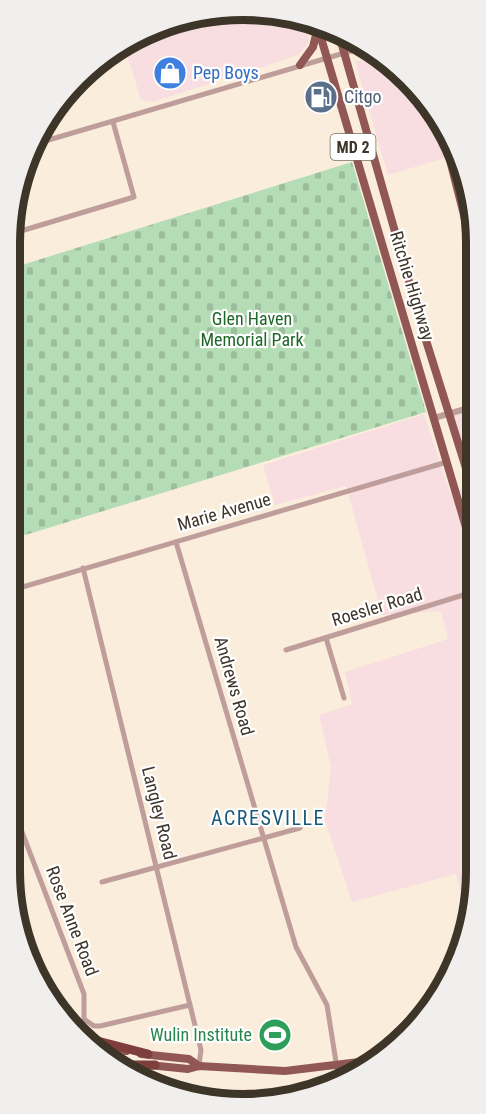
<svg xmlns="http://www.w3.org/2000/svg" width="486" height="1114" viewBox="0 0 486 1114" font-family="'Roboto Condensed',sans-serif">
<defs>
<pattern id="cemetery-stones" width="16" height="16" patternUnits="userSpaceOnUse" patternTransform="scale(1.5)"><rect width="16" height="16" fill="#b5ddb5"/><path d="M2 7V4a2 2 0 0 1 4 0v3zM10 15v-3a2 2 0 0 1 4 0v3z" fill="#9dbe9c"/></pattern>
</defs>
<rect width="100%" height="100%" fill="#fbeddb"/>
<g fill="#f9dee1">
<polygon points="228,9 304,20 310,41 298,55 263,67 152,102 141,100 124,45 140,33"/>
<polygon points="378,53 427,99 432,116 437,115 459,154 388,175 355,62"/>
<polygon points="476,410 476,483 475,483 453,416"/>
<polygon points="424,414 450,493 476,485 477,871 468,923 456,874 352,902 325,820 331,767 319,715 352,704 345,672 448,639 441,611 382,615 346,486 275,505 263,465"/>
</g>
<polygon fill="url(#cemetery-stones)" points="352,162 426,412 9,540 9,269"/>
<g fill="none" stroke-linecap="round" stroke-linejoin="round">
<g stroke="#be9d9a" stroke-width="5">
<polyline points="35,144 368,46"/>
<polyline points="11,234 134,197 113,122"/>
<polyline points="176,542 296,947 327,1005 339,1081"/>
<polyline points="83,568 201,1050 199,1065"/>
<polyline points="9,591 447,462"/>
<polyline points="326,638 344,698"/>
<polyline points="286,650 476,591"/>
<polyline points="9,798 84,994 84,1019 94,1026 100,1026 190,1005"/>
<polyline points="102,882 300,828"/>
<polyline points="164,1088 285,1099"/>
</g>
<polyline stroke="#be9d9a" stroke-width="6" points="434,418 476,406"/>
<g stroke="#905754" stroke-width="8">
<polyline points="316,21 476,561"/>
<polyline points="338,31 424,334 476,500"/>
<polyline points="300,65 313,47 317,31"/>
<polyline points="440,121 475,258"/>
<polyline points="95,1048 126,1051"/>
<polyline points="141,1054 189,1059 199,1066"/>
<polyline points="149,1065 188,1069 199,1066 285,1071 376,1060"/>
</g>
<g stroke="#7e3e3b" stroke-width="9">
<polyline points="82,1037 148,1054"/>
<polyline points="116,1065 155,1065"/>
</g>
</g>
<defs>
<symbol id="shop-disc" viewBox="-11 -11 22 22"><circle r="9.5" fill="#3f7fe0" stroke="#fff"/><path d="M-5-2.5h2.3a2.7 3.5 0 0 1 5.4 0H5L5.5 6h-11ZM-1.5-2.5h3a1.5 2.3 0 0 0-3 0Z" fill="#fff"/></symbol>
<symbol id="fuel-disc" viewBox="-11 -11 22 22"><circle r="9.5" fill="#5c6f8a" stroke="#fff"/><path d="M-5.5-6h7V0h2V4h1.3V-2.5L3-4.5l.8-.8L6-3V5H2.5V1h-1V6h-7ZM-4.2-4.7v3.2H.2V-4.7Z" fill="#fff"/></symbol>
<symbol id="stadium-disc" viewBox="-11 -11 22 22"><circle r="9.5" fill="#2e9e5b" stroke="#fff"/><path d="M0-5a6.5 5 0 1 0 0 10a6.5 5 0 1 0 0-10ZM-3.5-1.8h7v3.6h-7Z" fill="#fff"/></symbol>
</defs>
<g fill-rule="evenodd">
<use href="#shop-disc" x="151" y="54" width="38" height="38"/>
<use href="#fuel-disc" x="302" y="78" width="38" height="38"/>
<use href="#stadium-disc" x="256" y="1016" width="38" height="38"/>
</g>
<g text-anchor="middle" stroke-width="4.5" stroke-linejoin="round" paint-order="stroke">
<rect fill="#fff" stroke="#787269" stroke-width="1.5" x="330.5" y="134" width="45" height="26" rx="4.5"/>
<g font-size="16" font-weight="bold" fill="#3e3529">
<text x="353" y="153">MD 2</text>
</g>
<g font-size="18" fill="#366cbe" stroke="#fff" text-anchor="start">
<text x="193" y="79">Pep Boys</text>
</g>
<g font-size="18" fill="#4e5e75" stroke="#fff" text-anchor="start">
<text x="344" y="103">Citgo</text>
</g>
<g font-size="18" fill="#3e3529" stroke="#fff">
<text transform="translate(412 286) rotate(73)" y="6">Ritchie Highway</text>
<text transform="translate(224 512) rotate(-16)" y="6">Marie Avenue</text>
<text transform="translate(377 607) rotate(-17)" y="6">Roesler Road</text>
<text transform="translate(234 686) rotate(74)" y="6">Andrews Road</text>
<text transform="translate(159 813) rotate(76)" y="6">Langley Road</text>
<text transform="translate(72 921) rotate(69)" y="6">Rose Anne Road</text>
</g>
<g font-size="18" fill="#1f6727" stroke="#fff">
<text x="252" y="325">Glen Haven<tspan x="252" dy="21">Memorial Park</tspan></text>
</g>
<g font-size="18" fill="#27864d" stroke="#fff" text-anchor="end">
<text x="252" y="1041">Wulin Institute</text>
</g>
<g font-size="20" letter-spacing="1.5" fill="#195978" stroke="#fff">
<text x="268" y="825">ACRESVILLE</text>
</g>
</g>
<path d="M0 0H486V1114H0ZM243 20H243A223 223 0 0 1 466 243V871A223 223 0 0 1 243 1094H243A223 223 0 0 1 20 871V243A223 223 0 0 1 243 20Z" fill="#f0efee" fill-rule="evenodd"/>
<path fill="none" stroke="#3e3529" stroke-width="8" d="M243 20H243A223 223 0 0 1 466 243V871A223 223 0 0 1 243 1094H243A223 223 0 0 1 20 871V243A223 223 0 0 1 243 20Z"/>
</svg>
